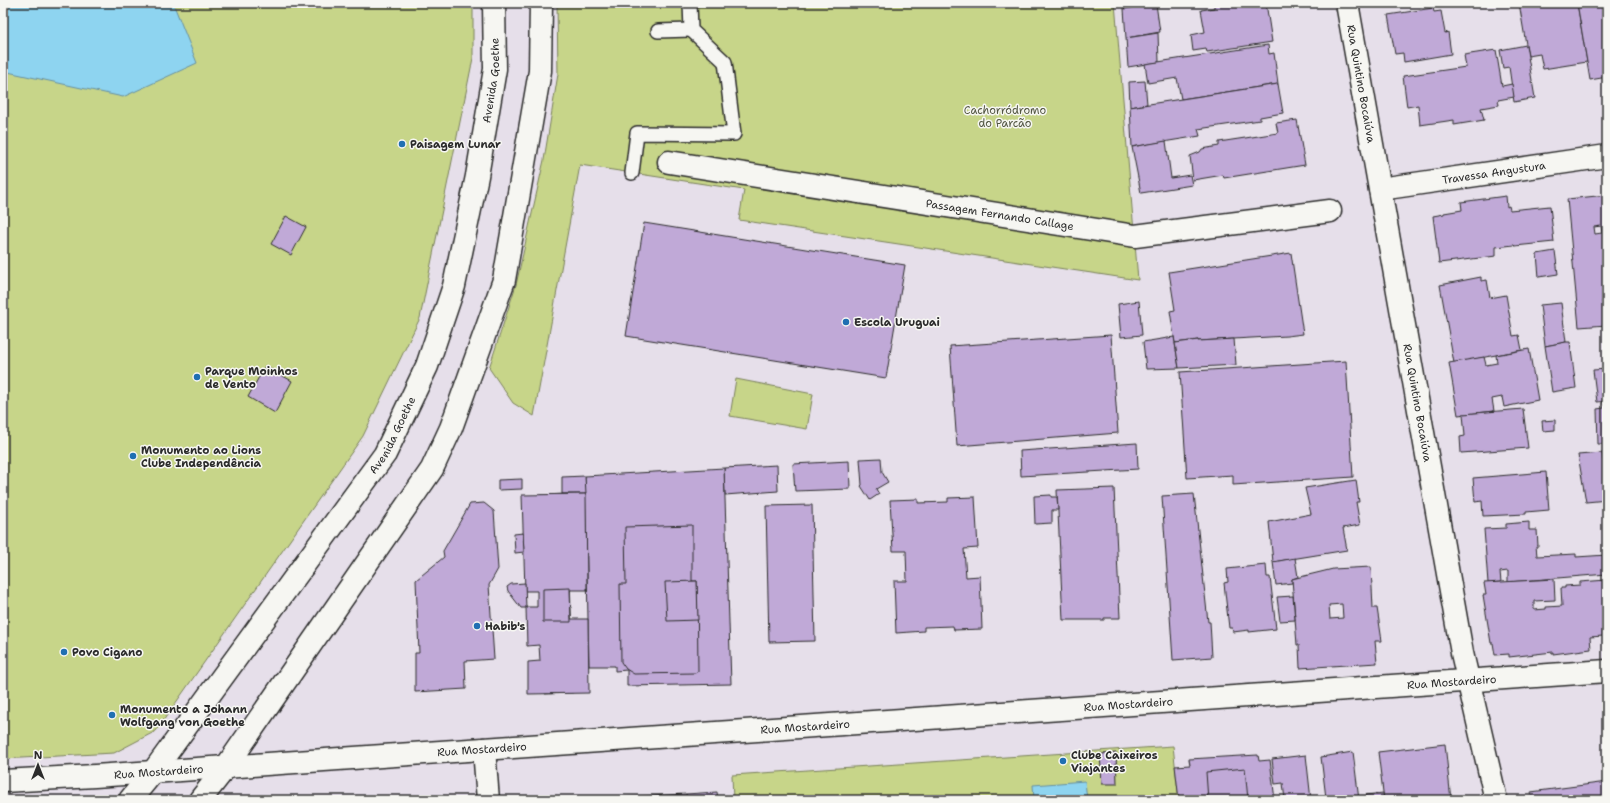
<svg xmlns="http://www.w3.org/2000/svg" width="1610" height="803" viewBox="0 0 1610 803" font-family="'Shantell Sans',sans-serif">
<rect width="100%" height="100%" fill="#e6dfea"/>
<filter id="ink" filterUnits="userSpaceOnUse"><feTurbulence type="fractalNoise" baseFrequency=".025" numOctaves="2"/><feDisplacementMap in="SourceGraphic" scale="8" xChannelSelector="R" yChannelSelector="G"/><feConvolveMatrix kernelMatrix="1 2 1 2 8 2 1 2 1" color-interpolation-filters="sRGB"/></filter>
<g filter="url(#ink)">
<g fill="#c7d589" stroke="#79805a">
<polygon points="3,3 473,3 473,58 420,318 363,436 156,731 114,753 3,759"/>
<polygon points="557,3 1115,3 1138,280 739,220 744,190 580,165 534,416 513,403 489,368 516,285 544,160 558,74"/>
<polygon points="736,379 813,394 807,429 730,416"/>
<polygon points="1173,746 1179,800 733,800 732,775"/>
<polygon points="101,797 98,800 3,800"/>
</g>
<g fill="#8ed4f0" stroke="#6690a1">
<polygon points="3,3 173,3 197,63 123,97 3,71"/>
<polygon points="1085,781 1087,800 1034,800 1033,785"/>
</g>
<g fill="#c0a9d7" stroke="#2b2b2b" fill-rule="evenodd">
<polygon points="1124,3 1161,3 1124,9"/>
<polygon points="1220,3 1266,3 1272,42 1207,52 1206,49 1193,51 1191,35 1205,32 1201,10 1214,8 1214,4"/>
<polygon points="1519,3 1577,3 1587,62 1543,69 1540,54 1528,56"/>
<polygon points="1577,3 1607,3 1607,77 1590,80"/>
<polygon points="1156,4 1160,32 1126,38 1124,9"/>
<polygon points="1433,8 1434,12 1441,11 1445,33 1448,32 1451,54 1404,62 1403,53 1395,54 1388,15"/>
<polygon points="1158,33 1159,62 1128,67 1126,38"/>
<polygon points="1268,45 1269,54 1274,53 1278,84 1181,99 1177,78 1148,83 1145,64"/>
<polygon points="1526,45 1535,98 1514,102 1509,67 1503,68 1500,50"/>
<polygon points="1496,50 1502,86 1512,84 1514,97 1498,100 1499,105 1481,108 1484,120 1454,125 1454,120 1420,125 1418,105 1407,107 1403,76 1466,67 1464,55"/>
<polygon points="1145,81 1147,104 1130,107 1129,82"/>
<polygon points="1278,84 1283,113 1260,117 1260,120 1198,129 1200,136 1132,147 1130,107"/>
<polygon points="1297,120 1305,165 1224,178 1223,175 1193,180 1190,156 1200,152 1202,149 1219,146 1219,142 1278,133 1276,123"/>
<polygon points="1166,141 1171,178 1190,175 1192,185 1141,193 1132,147"/>
<path d="M1607 195V301H1602L1603 307H1607V325L1579 327 1567 199ZM1601 226 1602 233 1595 234 1594 227Z"/>
<polygon points="1506,196 1507,207 1509,206 1510,210 1550,206 1554,242 1515,246 1514,245 1496,247 1496,256 1439,263 1433,216 1444,214 1444,213 1462,210 1461,202"/>
<polygon points="286,216 306,227 291,255 271,244"/>
<polygon points="644,223 905,265 886,378 626,336"/>
<polygon points="1555,251 1558,274 1539,277 1537,254"/>
<polygon points="1291,253 1303,334 1287,336 1198,341 1198,340 1175,343 1170,311 1175,310 1169,272"/>
<polygon points="1481,277 1481,281 1487,280 1490,298 1506,295 1513,336 1519,335 1522,350 1454,363 1440,285"/>
<polygon points="1139,301 1142,335 1121,337 1118,304"/>
<polygon points="1561,303 1566,342 1545,346 1540,305"/>
<polygon points="1111,335 1118,433 957,446 950,346"/>
<polygon points="1174,337 1179,368 1146,369 1143,342"/>
<polygon points="1234,339 1236,365 1179,368 1175,343 1198,340 1198,341"/>
<polygon points="1566,342 1570,342 1576,388 1552,392 1545,346"/>
<polygon points="1529,349 1538,400 1504,407 1502,397 1492,399 1494,411 1458,415 1449,363 1484,357 1486,365 1497,363 1496,355"/>
<polygon points="1346,361 1353,477 1233,485 1233,475 1187,478 1180,372"/>
<polygon points="265,366 292,381 275,413 248,397"/>
<polygon points="1607,369 1607,401 1597,402 1593,370"/>
<polygon points="1603,402 1607,402 1607,452 1605,453 1604,444 1598,444 1597,409 1604,408"/>
<polygon points="1523,409 1528,448 1461,453 1460,437 1465,436 1463,414"/>
<polygon points="1555,420 1555,430 1543,431 1542,421"/>
<polygon points="1137,443 1138,469 1021,476 1020,451"/>
<polygon points="1602,453 1607,481 1607,500 1586,502 1578,455"/>
<polygon points="881,458 882,472 888,482 876,489 879,494 870,500 861,486 862,485 860,459"/>
<polygon points="849,461 850,489 795,491 793,464"/>
<polygon points="777,465 778,491 725,495 724,468"/>
<polygon points="724,468 731,684 627,686 627,670 615,671 615,666 589,666 585,476"/>
<polygon points="1546,472 1549,510 1526,512 1526,514 1483,516 1482,501 1475,502 1473,478"/>
<polygon points="585,476 586,494 562,494 562,477"/>
<polygon points="522,479 522,489 498,490 498,480"/>
<polygon points="1356,480 1359,502 1356,502 1360,525 1343,528 1347,550 1273,562 1269,522 1311,514 1305,488"/>
<polygon points="1114,488 1120,618 1104,618 1104,620 1063,620 1057,490"/>
<polygon points="568,494 573,693 545,694 541,495"/>
<polygon points="586,494 587,590 570,590 571,619 588,619 589,693 528,694 528,662 540,661 539,645 527,646 526,607 537,607 537,591 525,591 522,495"/>
<polygon points="1194,494 1208,622 1210,622 1212,657 1173,660 1162,496"/>
<polygon points="1051,495 1051,497 1057,497 1058,510 1052,510 1052,523 1035,524 1034,496"/>
<polygon points="975,497 978,548 964,549 966,577 980,576 982,629 954,630 953,626 924,627 924,631 896,633 894,581 907,581 906,551 893,551 890,500 918,499 918,503 948,502 948,498"/>
<polygon points="484,503 494,511 498,569 489,585 494,659 465,661 466,689 415,692 415,653 419,653 416,580 444,557 443,551 470,504"/>
<polygon points="812,505 815,641 769,642 766,506"/>
<polygon points="1529,522 1529,530 1537,530 1538,546 1536,546 1537,556 1576,554 1576,557 1607,555 1607,574 1508,582 1508,571 1500,572 1501,582 1488,583 1484,529 1506,528 1506,524"/>
<polygon points="692,525 692,581 697,581 698,671 695,673 634,674 626,669 621,662 620,584 626,584 625,527"/>
<polygon points="523,533 524,552 515,553 514,534"/>
<polygon points="1295,558 1298,577 1292,579 1292,583 1276,585 1273,562"/>
<polygon points="1266,565 1267,577 1270,577 1276,629 1249,632 1249,630 1233,632 1232,628 1229,628 1224,583 1228,582 1227,569"/>
<path d="M1371 567 1373 608H1377L1382 641H1375L1377 663 1300 668 1299 645H1297L1292 579 1333 569ZM1342 604 1343 618 1330 619 1329 605Z"/>
<polygon points="1554,579 1555,600 1534,601 1534,610 1546,609 1546,607 1562,606 1561,588 1565,588 1565,586 1580,585 1580,582 1607,580 1607,631 1603,632 1603,636 1590,637 1591,649 1553,654 1553,652 1509,657 1509,654 1495,655 1493,643 1491,643 1483,595 1486,595 1484,583"/>
<polygon points="697,581 698,620 667,621 665,582"/>
<polygon points="525,583 526,608 521,608 508,591 507,587 511,584"/>
<polygon points="570,588 571,622 543,622 543,589"/>
<polygon points="1293,596 1295,620 1280,621 1277,597"/>
<polygon points="1445,744 1451,800 1384,800 1378,752"/>
<polygon points="1353,752 1359,800 1335,800 1335,797 1326,798 1321,757"/>
<polygon points="1116,753 1117,784 1102,784 1100,754"/>
<polygon points="1258,755 1259,761 1270,760 1275,800 1179,800 1175,766 1190,765 1189,759"/>
<polygon points="1306,755 1311,800 1285,800 1283,783 1275,784 1272,759"/>
<polygon points="1245,768 1248,800 1208,800 1206,772"/>
<polygon points="1607,782 1607,800 1532,800 1531,792"/>
<polygon points="717,792 718,800 686,800 686,794"/>
<polygon points="1383,793 1384,800 1367,800 1366,795"/>
<polygon points="686,794 686,800 590,800 614,798"/>
</g>
<g fill="none" stroke-linecap="round" stroke-linejoin="round">
<defs>
<g id="lane">
<polyline points="658,31 691,30"/>
<polyline points="632,173 637,133 734,134 725,62 691,30 690,3"/>
</g>
<g id="street">
<path id="s1" d="M669 162 1135 236 1330 211"/>
<path id="s2" d="M1380 189 1607 156"/>
<polyline points="484,749 488,800"/>
</g>
<g id="secondary">
<path id="s3" d="M1347 3 1462 653 1496 800"/>
<path id="s4" d="M3 781 95 776 1607 671"/>
<path id="s5" d="M130 800 153 772 385 454 427 366 454 286 477 176 495 69 494 3"/>
<polyline points="200,800 226,767 432,469 451,428 504,280 540,71 541,3"/>
</g>
</defs>
<use href="#lane" stroke="#2b2b2b" stroke-width="16"/>
<use href="#street" stroke="#2b2b2b" stroke-width="25"/>
<use href="#secondary" stroke="#2b2b2b" stroke-width="25"/>
<use href="#lane" stroke="#f6f6f2" stroke-width="13"/>
<use href="#street" stroke="#f6f6f2" stroke-width="22"/>
<use href="#secondary" stroke="#f6f6f2" stroke-width="22"/>
</g>
</g>
<g fill="#1f6fb2" stroke="#f6f6f2" stroke-width="1.5">
<circle cx="402" cy="144" r="4"/>
<circle cx="846" cy="322" r="4"/>
<circle cx="197" cy="377" r="4"/>
<circle cx="133" cy="456" r="4"/>
<circle cx="477" cy="626" r="4"/>
<circle cx="64" cy="652" r="4"/>
<circle cx="112" cy="715" r="4"/>
<circle cx="1063" cy="761" r="4"/>
</g>
<g text-anchor="middle" stroke-width="3" stroke-linejoin="round" paint-order="stroke">
<g font-size="11" fill="#2b2b2b" stroke="#f6f6f2">
<text dy="4" stroke="none"><textPath href="#s5" startOffset="821">Avenida Goethe</textPath></text>
<text dy="4" stroke="none"><textPath href="#s3" startOffset="82">Rua Quintino Bocaiúva</textPath></text>
<text dy="4" stroke="none"><textPath href="#s2" startOffset="115">Travessa Angustura</textPath></text>
<text dy="4" stroke="none"><textPath href="#s1" startOffset="335">Passagem Fernando Callage</textPath></text>
<text dy="4" stroke="none"><textPath href="#s3" startOffset="406">Rua Quintino Bocaiúva</textPath></text>
<text dy="4" stroke="none"><textPath href="#s5" startOffset="450">Avenida Goethe</textPath></text>
<text dy="4" stroke="none"><textPath href="#s4" startOffset="1452">Rua Mostardeiro</textPath></text>
<text dy="4" stroke="none"><textPath href="#s4" startOffset="1128">Rua Mostardeiro</textPath></text>
<text dy="4" stroke="none"><textPath href="#s4" startOffset="804">Rua Mostardeiro</textPath></text>
<text dy="4" stroke="none"><textPath href="#s4" startOffset="480">Rua Mostardeiro</textPath></text>
<text dy="4" stroke="none"><textPath href="#s4" startOffset="156">Rua Mostardeiro</textPath></text>
</g>
<g font-size="11" fill="#525642" stroke="#f6f6f2">
<text x="1005" y="114">Cachorródromo<tspan x="1005" dy="13">do Parcão</tspan></text>
</g>
<g font-size="11" font-weight="bold" fill="#2b2b2b" stroke="#f6f6f2" text-anchor="start">
<text x="410" y="148">Paisagem Lunar</text>
<text x="854" y="326">Escola Uruguai</text>
<text x="205" y="375">Parque Moinhos<tspan x="205" dy="13">de Vento</tspan></text>
<text x="141" y="454">Monumento ao Lions<tspan x="141" dy="13">Clube Independência</tspan></text>
<text x="485" y="630">Habib's</text>
<text x="72" y="656">Povo Cigano</text>
<text x="120" y="713">Monumento a Johann<tspan x="120" dy="13">Wolfgang von Goethe</tspan></text>
<text x="1071" y="759">Clube Caixeiros<tspan x="1071" dy="13">Viajantes</tspan></text>
</g>
</g>
<rect width="1610" height="803" fill="none" stroke="#f6f6f2" stroke-width="16"/>
<rect x="8" y="8" width="1594" height="787" fill="none" stroke="#2b2b2b" stroke-width="1.5" filter="url(#ink)"/>
<g transform="translate(38 765)" stroke="#f6f6f2" stroke-width="3" paint-order="stroke">
<path d="M0-3L7 15L0 10L-7 15Z" fill="#2b2b2b"/>
<text y="-6" font-size="11" font-weight="bold" text-anchor="middle" fill="#2b2b2b">N</text>
</g>
</svg>
